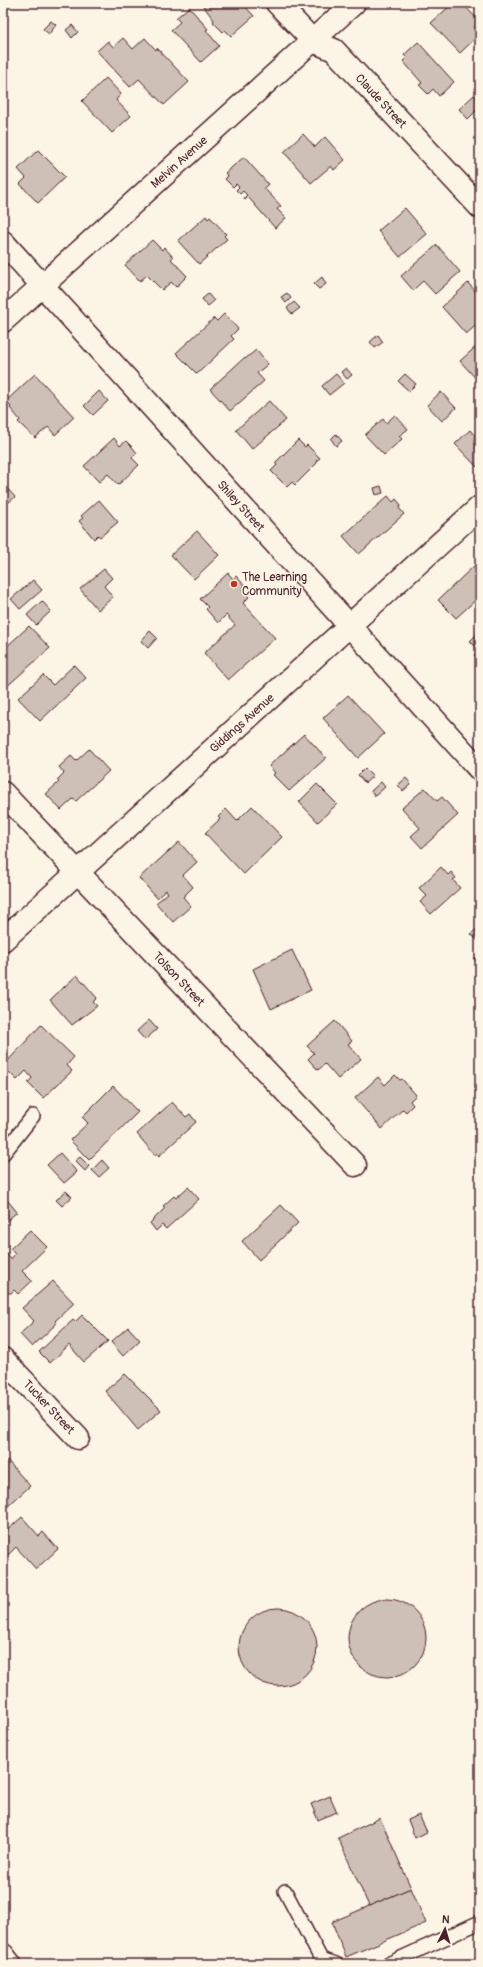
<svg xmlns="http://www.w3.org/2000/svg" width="483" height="1967" viewBox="0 0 483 1967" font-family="Pangolin,sans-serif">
<rect width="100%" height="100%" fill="#fcf5e5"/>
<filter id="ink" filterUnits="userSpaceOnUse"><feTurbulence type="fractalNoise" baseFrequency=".025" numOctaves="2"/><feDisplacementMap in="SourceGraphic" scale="8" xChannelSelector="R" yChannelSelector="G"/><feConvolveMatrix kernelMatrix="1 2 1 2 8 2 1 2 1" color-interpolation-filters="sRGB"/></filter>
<g filter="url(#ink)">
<g fill="#cfc0b7" stroke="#4a1f2b">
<polygon points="201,3 242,3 254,16 231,36 225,30 223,32 213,22 214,20"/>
<polygon points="453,3 462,3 480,22 473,29 479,35 460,53 431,23"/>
<polygon points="189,7 208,29 206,30 219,46 201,62 171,30 180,22 176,18"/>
<polygon points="51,21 56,25 49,34 43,29"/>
<polygon points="72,25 78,32 72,38 66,30"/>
<polygon points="123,38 133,49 145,38 156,50 157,48 189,82 164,105 139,79 130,87 97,51 108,41 113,47"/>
<polygon points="418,42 454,82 439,96 433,89 428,94 419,85 422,83 403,61 407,58 404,55"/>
<polygon points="106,78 121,94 116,100 131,116 112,133 82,101"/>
<polygon points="474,95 480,101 480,107 468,119 459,109"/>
<polygon points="303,134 315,147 325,137 345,160 334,170 331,166 311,183 284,152"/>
<polygon points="38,150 65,177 38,203 20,184 26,178 18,169"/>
<polygon points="244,157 268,184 264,188 281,206 277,209 286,218 275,228 248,197 245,200 244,198 247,195 243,191 240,194 236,190 239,187 236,184 233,187 225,179 228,176 225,173"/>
<polygon points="405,208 427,234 400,257 378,231"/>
<polygon points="206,216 208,219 210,217 226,234 224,236 227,239 199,264 178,241"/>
<polygon points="152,240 162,250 164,247 173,257 171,259 187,276 176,287 171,282 162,290 147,275 140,281 125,265"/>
<polygon points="437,245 460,272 435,294 423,281 413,290 401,276"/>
<polygon points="322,277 326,284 319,289 314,284"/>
<polygon points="468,283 478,294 480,292 480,322 466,334 442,307"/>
<polygon points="287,293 291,298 286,303 281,297"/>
<polygon points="208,294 214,301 208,306 202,299"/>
<polygon points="294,302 300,308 292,314 287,308"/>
<polygon points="224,314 238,329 231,336 234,339 197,374 176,353 214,318 217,321"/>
<polygon points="378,335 383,342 375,348 370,342"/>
<polygon points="480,343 480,383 460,361"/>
<polygon points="256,350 268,364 257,373 264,381 230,411 210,389 244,358 245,359"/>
<polygon points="346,368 352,375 347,379 341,372"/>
<polygon points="35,374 74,417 55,435 48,427 35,438 18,422 20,420 10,408 11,407 6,401"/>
<polygon points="336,374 344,383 329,395 322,386"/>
<polygon points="405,374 416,384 409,391 398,381"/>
<polygon points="99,391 108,401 93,415 84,406"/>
<polygon points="441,392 456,408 442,421 427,405"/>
<polygon points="269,401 286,420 252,449 236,430"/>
<polygon points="395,415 408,429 399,436 402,439 384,455 365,435 383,419 386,423"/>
<polygon points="470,430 476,437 480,433 480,464 477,467 455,444"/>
<polygon points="336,434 342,441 336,446 331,439"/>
<polygon points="114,438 120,446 126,441 133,448 137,453 132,458 139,465 118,485 108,474 99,482 84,466"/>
<polygon points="298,440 305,447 307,445 320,458 316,461 317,463 295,485 292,482 287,487 271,471 277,465 275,463"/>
<polygon points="3,484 15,497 3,507"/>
<polygon points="381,486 383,493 376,495 374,488"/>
<polygon points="388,496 393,502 396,499 401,505 399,508 404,514 359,554 343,536"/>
<polygon points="99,500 118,522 100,537 98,535 94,539 79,521 83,518 81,516"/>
<polygon points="197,531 219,555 194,579 171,555"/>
<polygon points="476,564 480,568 480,596 456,618 438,600"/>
<polygon points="104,569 112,578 104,586 113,597 98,610 80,589"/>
<polygon points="228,573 233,579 236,576 245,586 242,589 249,597 243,603 275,638 228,680 204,653 235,625 226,615 218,623 206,609 208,607 200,599"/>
<polygon points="33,580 42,590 20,609 11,599"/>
<polygon points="42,601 51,611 36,625 27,615"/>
<polygon points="29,626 50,648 5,688 3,686 3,650"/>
<polygon points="150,631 157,638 148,648 141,641"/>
<polygon points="480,631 480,661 474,655 479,650 470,641"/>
<polygon points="74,665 86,678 40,721 18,698 43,675 53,685"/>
<polygon points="348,695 384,734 358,758 323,718"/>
<polygon points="304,734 326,758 289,791 273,775 275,773 269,766"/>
<polygon points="89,749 109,771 76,801 73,799 61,810 46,794 59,782 57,780 64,773 59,767 71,756 76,761"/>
<polygon points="365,768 373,776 365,783 358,775"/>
<polygon points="406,778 411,784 403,791 398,785"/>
<polygon points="381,782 385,787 375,796 371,791"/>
<polygon points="317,784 337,804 318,822 299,802"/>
<polygon points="425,788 437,801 442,797 458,815 422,848 411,836 420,828 402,808"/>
<polygon points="252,806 282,837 244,874 205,833 220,819 218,817 226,809 237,821"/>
<polygon points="179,842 197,862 183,875 193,887 183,897 191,906 173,922 156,903 168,893 166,890 157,898 139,878"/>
<polygon points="441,867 448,875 451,872 456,878 453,880 460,888 431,914 420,902 427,896 419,888"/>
<polygon points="480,926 480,943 471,934"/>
<polygon points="292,950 311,990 271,1009 253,969"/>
<polygon points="480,953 480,966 474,959"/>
<polygon points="77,975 97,998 93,1002 97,1006 72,1025 50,1000"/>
<polygon points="149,1020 157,1029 145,1040 137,1031"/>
<polygon points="335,1021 352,1041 348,1044 361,1059 338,1079 325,1064 318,1070 308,1059 314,1053 307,1046"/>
<polygon points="41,1025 74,1057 67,1065 72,1071 43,1098 28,1083 32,1078 26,1071 17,1080 3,1066"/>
<polygon points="395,1075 400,1080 402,1079 416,1095 410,1101 413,1105 406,1112 403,1109 382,1129 355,1098 378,1077 385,1085"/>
<polygon points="113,1086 138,1112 89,1160 70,1140 88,1123 82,1117"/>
<polygon points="172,1102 186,1117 190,1114 196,1122 159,1156 157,1153 155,1155 137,1134"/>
<polygon points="60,1153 77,1172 64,1183 47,1165"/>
<polygon points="80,1157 89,1166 85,1171 75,1161"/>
<polygon points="102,1160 109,1168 99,1177 92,1170"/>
<polygon points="188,1187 199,1199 166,1229 162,1225 156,1231 150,1223 165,1208 163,1206 174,1196 176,1198"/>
<polygon points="66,1191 72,1197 62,1206 56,1200"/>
<polygon points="3,1195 17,1212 3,1224"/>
<polygon points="281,1205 298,1223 259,1260 242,1241"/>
<polygon points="30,1230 47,1247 22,1271 32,1281 18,1294 14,1290 11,1293 3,1293 3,1255 5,1253 11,1259 15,1254 10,1249"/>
<polygon points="53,1281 74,1303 55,1321 57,1323 32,1347 20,1334 34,1321 22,1308"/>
<polygon points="82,1315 108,1341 84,1362 69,1345 50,1363 39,1352 73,1320 75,1322"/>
<polygon points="128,1327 140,1340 123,1356 111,1342"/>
<polygon points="125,1374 161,1410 138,1430 105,1391"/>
<polygon points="7,1460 30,1486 8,1506 3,1500 3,1464"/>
<polygon points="22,1517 39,1536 43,1532 58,1549 36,1569 16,1547 8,1555 3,1550 3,1534"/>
<circle cx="387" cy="1638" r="39"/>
<circle cx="278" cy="1647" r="39"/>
<polygon points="330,1796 337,1812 318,1820 311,1804"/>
<polygon points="419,1815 427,1832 415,1838 408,1820"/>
<polygon points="380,1818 411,1888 369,1906 338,1838"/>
<polygon points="411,1888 426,1923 346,1957 332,1922"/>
</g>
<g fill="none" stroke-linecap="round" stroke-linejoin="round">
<defs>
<g id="lane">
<polyline points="3,1154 33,1116"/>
<polyline points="285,1891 321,1959 336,1964"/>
<polyline points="388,1964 480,1922"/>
</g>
<g id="street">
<polyline points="277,3 313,41 334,50 480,207"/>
<polyline points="3,242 480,770"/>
<polyline points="3,793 355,1165"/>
<polyline points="3,940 480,507"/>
<polyline points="3,1359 78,1438"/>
</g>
<polyline id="secondary" points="3,321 354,3"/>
<polyline id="primary" points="3,1955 10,1964"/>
</defs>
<use href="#lane" stroke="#4a1f2b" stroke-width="16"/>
<use href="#street" stroke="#4a1f2b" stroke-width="25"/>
<use href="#secondary" stroke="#4a1f2b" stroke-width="25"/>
<use href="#primary" stroke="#4a1f2b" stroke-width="25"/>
<use href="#lane" stroke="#fcf5e5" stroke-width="13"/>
<use href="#street" stroke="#fcf5e5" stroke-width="22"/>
<use href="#secondary" stroke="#fcf5e5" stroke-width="22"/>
<use href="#primary" stroke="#fcf5e5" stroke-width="22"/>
</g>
</g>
<circle fill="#c8321e" stroke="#fcf5e5" stroke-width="1.5" cx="234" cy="584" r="4"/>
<g text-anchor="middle" stroke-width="3" stroke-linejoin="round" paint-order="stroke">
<g font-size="12" fill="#4a1f2b" stroke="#fcf5e5">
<text transform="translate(381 101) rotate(47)" y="4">Claude Street</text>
<text transform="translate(179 162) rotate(-42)" y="4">Melvin Avenue</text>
<text transform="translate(241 506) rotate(48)" y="4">Shiley Street</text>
<text transform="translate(242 723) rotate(-42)" y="4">Giddings Avenue</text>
<text transform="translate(179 979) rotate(47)" y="4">Tolson Street</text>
<text transform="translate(49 1407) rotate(47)" y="4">Tucker Street</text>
</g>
<g font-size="12" fill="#4a1f2b" stroke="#fcf5e5" text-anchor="start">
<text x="242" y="581">The Learning<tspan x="242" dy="14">Community</tspan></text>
</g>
</g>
<rect width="483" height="1967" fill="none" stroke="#fcf5e5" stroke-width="16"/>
<rect x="8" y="8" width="467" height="1951" fill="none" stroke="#4a1f2b" stroke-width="1.5" filter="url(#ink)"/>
<g transform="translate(445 1929) rotate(5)" stroke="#fcf5e5" stroke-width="3" paint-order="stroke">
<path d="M0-3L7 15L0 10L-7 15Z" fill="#4a1f2b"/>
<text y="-6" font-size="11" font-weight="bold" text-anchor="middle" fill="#4a1f2b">N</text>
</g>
</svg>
